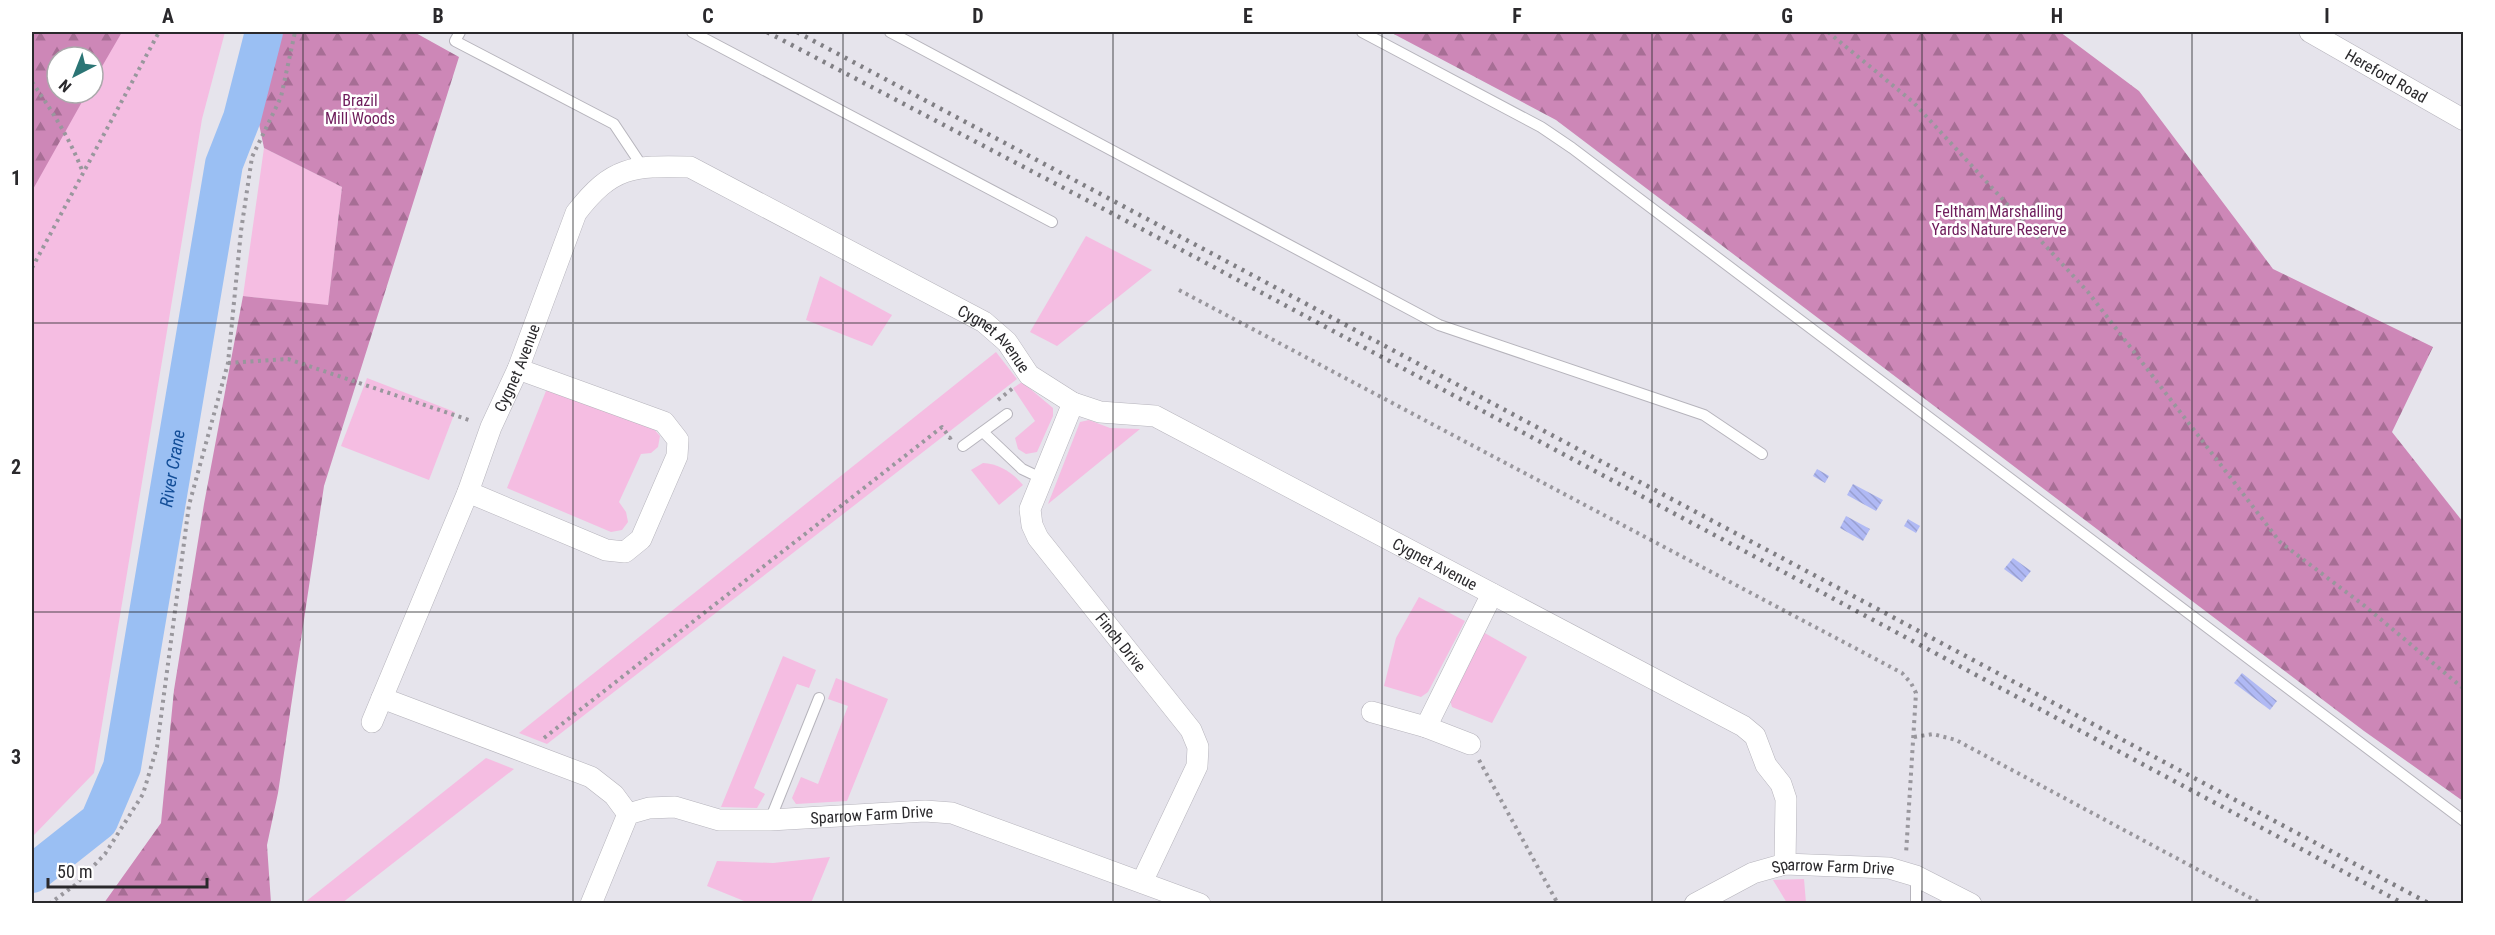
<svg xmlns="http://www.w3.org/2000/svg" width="2495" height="935" viewBox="0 0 2495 935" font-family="'Roboto Condensed',sans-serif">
<defs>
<pattern id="forest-firs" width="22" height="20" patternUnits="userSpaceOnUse" patternTransform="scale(1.5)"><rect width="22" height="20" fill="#cd87b7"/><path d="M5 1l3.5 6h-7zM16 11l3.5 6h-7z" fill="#a76e95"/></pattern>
<pattern id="building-back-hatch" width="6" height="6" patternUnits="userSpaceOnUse" patternTransform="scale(1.5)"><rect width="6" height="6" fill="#b0b9f4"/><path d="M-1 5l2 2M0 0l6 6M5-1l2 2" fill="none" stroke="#989fd1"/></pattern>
</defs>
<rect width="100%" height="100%" fill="#e6e4ec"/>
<g fill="#f5bde2" fill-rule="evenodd">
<path d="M32 32H225L202 119 94 773 32 837ZM57 57H93V93H57Z"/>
<polygon points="264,148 342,187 328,306 243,296"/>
<polygon points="1086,236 1152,270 1057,346 1030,332"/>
<polygon points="820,276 892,315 872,346 806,320"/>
<polygon points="996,352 1017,379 547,744 519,733"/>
<polygon points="367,378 455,412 429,480 341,446"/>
<polygon points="1022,382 1053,408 1053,416 1037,452 1026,454 1018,449 1015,438 1035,421 1013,388"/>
<polygon points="548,386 653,428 660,436 658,447 651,453 641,454 619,502 626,512 628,522 622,530 611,532 507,488"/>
<polygon points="1089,420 1110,428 1140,429 1048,504 1080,422"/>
<path d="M983 463C999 464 1012 472 1023 485L999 505 971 470Z"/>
<polygon points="1419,597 1465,621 1428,692 1421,697 1384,686 1396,638"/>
<polygon points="1483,632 1527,657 1492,723 1452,707 1449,697"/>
<polygon points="783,656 816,670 809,688 797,684 754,788 765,794 757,808 721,807"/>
<polygon points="836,678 888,699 847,801 796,804 792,798 801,777 818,784 848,706 828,699"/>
<polygon points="486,758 514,769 342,903 304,903"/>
<polygon points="830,857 811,903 749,903 707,886 717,861 773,863"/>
<polygon points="1804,879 1806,903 1787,903 1773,880"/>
</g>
<g fill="url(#forest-firs)">
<polygon points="32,32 122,32 93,82 93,57 57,57 57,93 87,93 32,191"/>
<polygon points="277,32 414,32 459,57 324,486 278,793 267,845 271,903 104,903 161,823 174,690 204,504 243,296 328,305 342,187 264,148 253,95"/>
<polygon points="1390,32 2060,32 2139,91 2273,269 2433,347 2392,432 2463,522 2463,801 2364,731 1556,120"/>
</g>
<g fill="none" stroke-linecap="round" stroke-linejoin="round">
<path stroke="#9abff3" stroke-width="38" id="s1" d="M32 874 99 821 122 767 224 164 242 118 264 32"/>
</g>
<g fill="url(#building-back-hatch)">
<polygon points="1817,469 1829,476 1825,483 1813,476"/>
<polygon points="1853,484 1883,500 1876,511 1847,495"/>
<polygon points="1846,516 1870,529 1863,541 1840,528"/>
<polygon points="1908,519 1920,526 1916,533 1904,526"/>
<polygon points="2013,558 2031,571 2022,582 2004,569"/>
<polygon points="2242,673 2277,701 2270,710 2234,683"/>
</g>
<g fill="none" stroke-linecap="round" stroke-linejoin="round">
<defs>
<g id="lane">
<polyline points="460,32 455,41 614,124 642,166"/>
<polyline points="692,32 1052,222"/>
<polyline points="890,32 1439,325 1704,415 1762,454"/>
<polyline points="1362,32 1541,127 1572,148 2464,821"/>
<polyline points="983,432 1022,469 1043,479"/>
<polyline points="963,446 1007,414"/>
<polyline points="770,820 819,698"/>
<polyline points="1916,904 1916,876"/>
</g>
<g id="street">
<path id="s2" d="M2310 32 2464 120"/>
<path id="s3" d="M1073 403 1030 509 1032 525 1038 538 1191 730 1198 747 1197 766 1142 882"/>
<polyline points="468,492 606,550 625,552 641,539 677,456 678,440 664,422 518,369"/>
<polyline points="1372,712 1426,727 1492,594"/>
<polyline points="372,722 382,698"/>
<polyline points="1426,727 1470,744"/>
<path id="s4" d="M628 814 614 795 591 777 382 698 468 492 491 427 518 369 576 213C613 165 633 166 690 167L984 322 1007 342 1029 375 1073 403 1100 412 1155 416 1743 726 1755 736 1766 765 1781 784 1786 799 1785 864"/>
<path id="s5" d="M591 904 628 814 649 808 675 807 719 820H770L925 811 952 813 1200 904"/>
<path id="s6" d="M1695 904 1753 873 1785 864 1889 868 1916 876 1971 904"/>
</g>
</defs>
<use href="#lane" stroke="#b6b4bc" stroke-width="12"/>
<use href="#street" stroke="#b6b4bc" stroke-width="22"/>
<g stroke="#99979d" stroke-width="4" stroke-dasharray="3 4.5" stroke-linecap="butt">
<polyline points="1828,32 1913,102 2088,292 2280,542 2366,607 2464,689"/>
<path d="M32 82C52 111 71 140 83 173"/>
<polyline points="32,268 159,32"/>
<polyline points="1179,290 1902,673 1911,683 1916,693 1906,854"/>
<polyline points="228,363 288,359 472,421"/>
<polyline points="998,400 1013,388"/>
<polyline points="1914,737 1933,734 1956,740 2262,904"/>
<polyline points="544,738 942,427 950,438 952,436"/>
<polyline points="1479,760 1558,904"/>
<polyline points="49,904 75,885 105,854 143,794 157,747 189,505 228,363 241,231 252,157 281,97 295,32"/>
</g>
<use href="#lane" stroke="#fff" stroke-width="10"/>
<use href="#street" stroke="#fff" stroke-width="21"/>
<g stroke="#807f84" stroke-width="4.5" stroke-dasharray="3 6" stroke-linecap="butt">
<polyline points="767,32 1193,256 2404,904"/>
<polyline points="797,32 2430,904"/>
</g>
</g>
<path fill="none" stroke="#2a292c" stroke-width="1.5" stroke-opacity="0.55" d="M303 32V904M573 32V904M843 32V904M1113 32V904M1382 32V904M1652 32V904M1922 32V904M2192 32V904M32 323H2464M32 612H2464"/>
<g text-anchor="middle" stroke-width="5" stroke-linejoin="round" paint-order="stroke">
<g font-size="16" fill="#2a292c" stroke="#fff">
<text dy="6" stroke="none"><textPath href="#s2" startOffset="88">Hereford Road</textPath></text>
<text dy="6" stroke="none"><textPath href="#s4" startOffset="1280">Cygnet Avenue</textPath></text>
<text dy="6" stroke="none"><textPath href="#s4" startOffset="633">Cygnet Avenue</textPath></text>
<text dy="6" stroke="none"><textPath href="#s4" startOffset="1784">Cygnet Avenue</textPath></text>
<text dy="6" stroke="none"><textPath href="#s3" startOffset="278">Finch Drive</textPath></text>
<text dy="6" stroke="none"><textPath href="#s5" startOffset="344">Sparrow Farm Drive</textPath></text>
<text dy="6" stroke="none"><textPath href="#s6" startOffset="147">Sparrow Farm Drive</textPath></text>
</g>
<g font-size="16" fill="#6e1c5b" stroke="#fff">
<text x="360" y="106">Brazil<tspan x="360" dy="18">Mill Woods</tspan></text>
<text x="1999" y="217">Feltham Marshalling<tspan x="1999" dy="18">Yards Nature Reserve</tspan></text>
</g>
<g font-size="18" font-style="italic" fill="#124d97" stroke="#fff">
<text dy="6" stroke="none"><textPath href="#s1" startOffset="447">River Crane</textPath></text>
</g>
</g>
<rect width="2495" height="935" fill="none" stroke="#ffffff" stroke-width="66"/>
<g transform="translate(75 75) rotate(222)"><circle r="28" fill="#ffffff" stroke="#aaa9ab" stroke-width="1.5"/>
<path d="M0-4.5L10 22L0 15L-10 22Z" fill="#2b7575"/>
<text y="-9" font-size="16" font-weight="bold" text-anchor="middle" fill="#2a292c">N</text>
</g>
<path d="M48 878v9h159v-9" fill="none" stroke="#2a292c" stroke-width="3"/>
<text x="57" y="878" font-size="18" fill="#2a292c" stroke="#ffffff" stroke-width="4.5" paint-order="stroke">50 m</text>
<rect x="33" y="33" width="2429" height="869" fill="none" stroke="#2a292c" stroke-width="2"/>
<g font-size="20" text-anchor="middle" font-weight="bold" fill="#2a292c">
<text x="168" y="23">A</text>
<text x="438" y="23">B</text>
<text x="708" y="23">C</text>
<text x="978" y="23">D</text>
<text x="1248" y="23">E</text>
<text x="1517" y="23">F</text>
<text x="1787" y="23">G</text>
<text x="2057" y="23">H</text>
<text x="2327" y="23">I</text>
<text x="16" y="185">1</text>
<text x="16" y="474">2</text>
<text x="16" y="764">3</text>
</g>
</svg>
